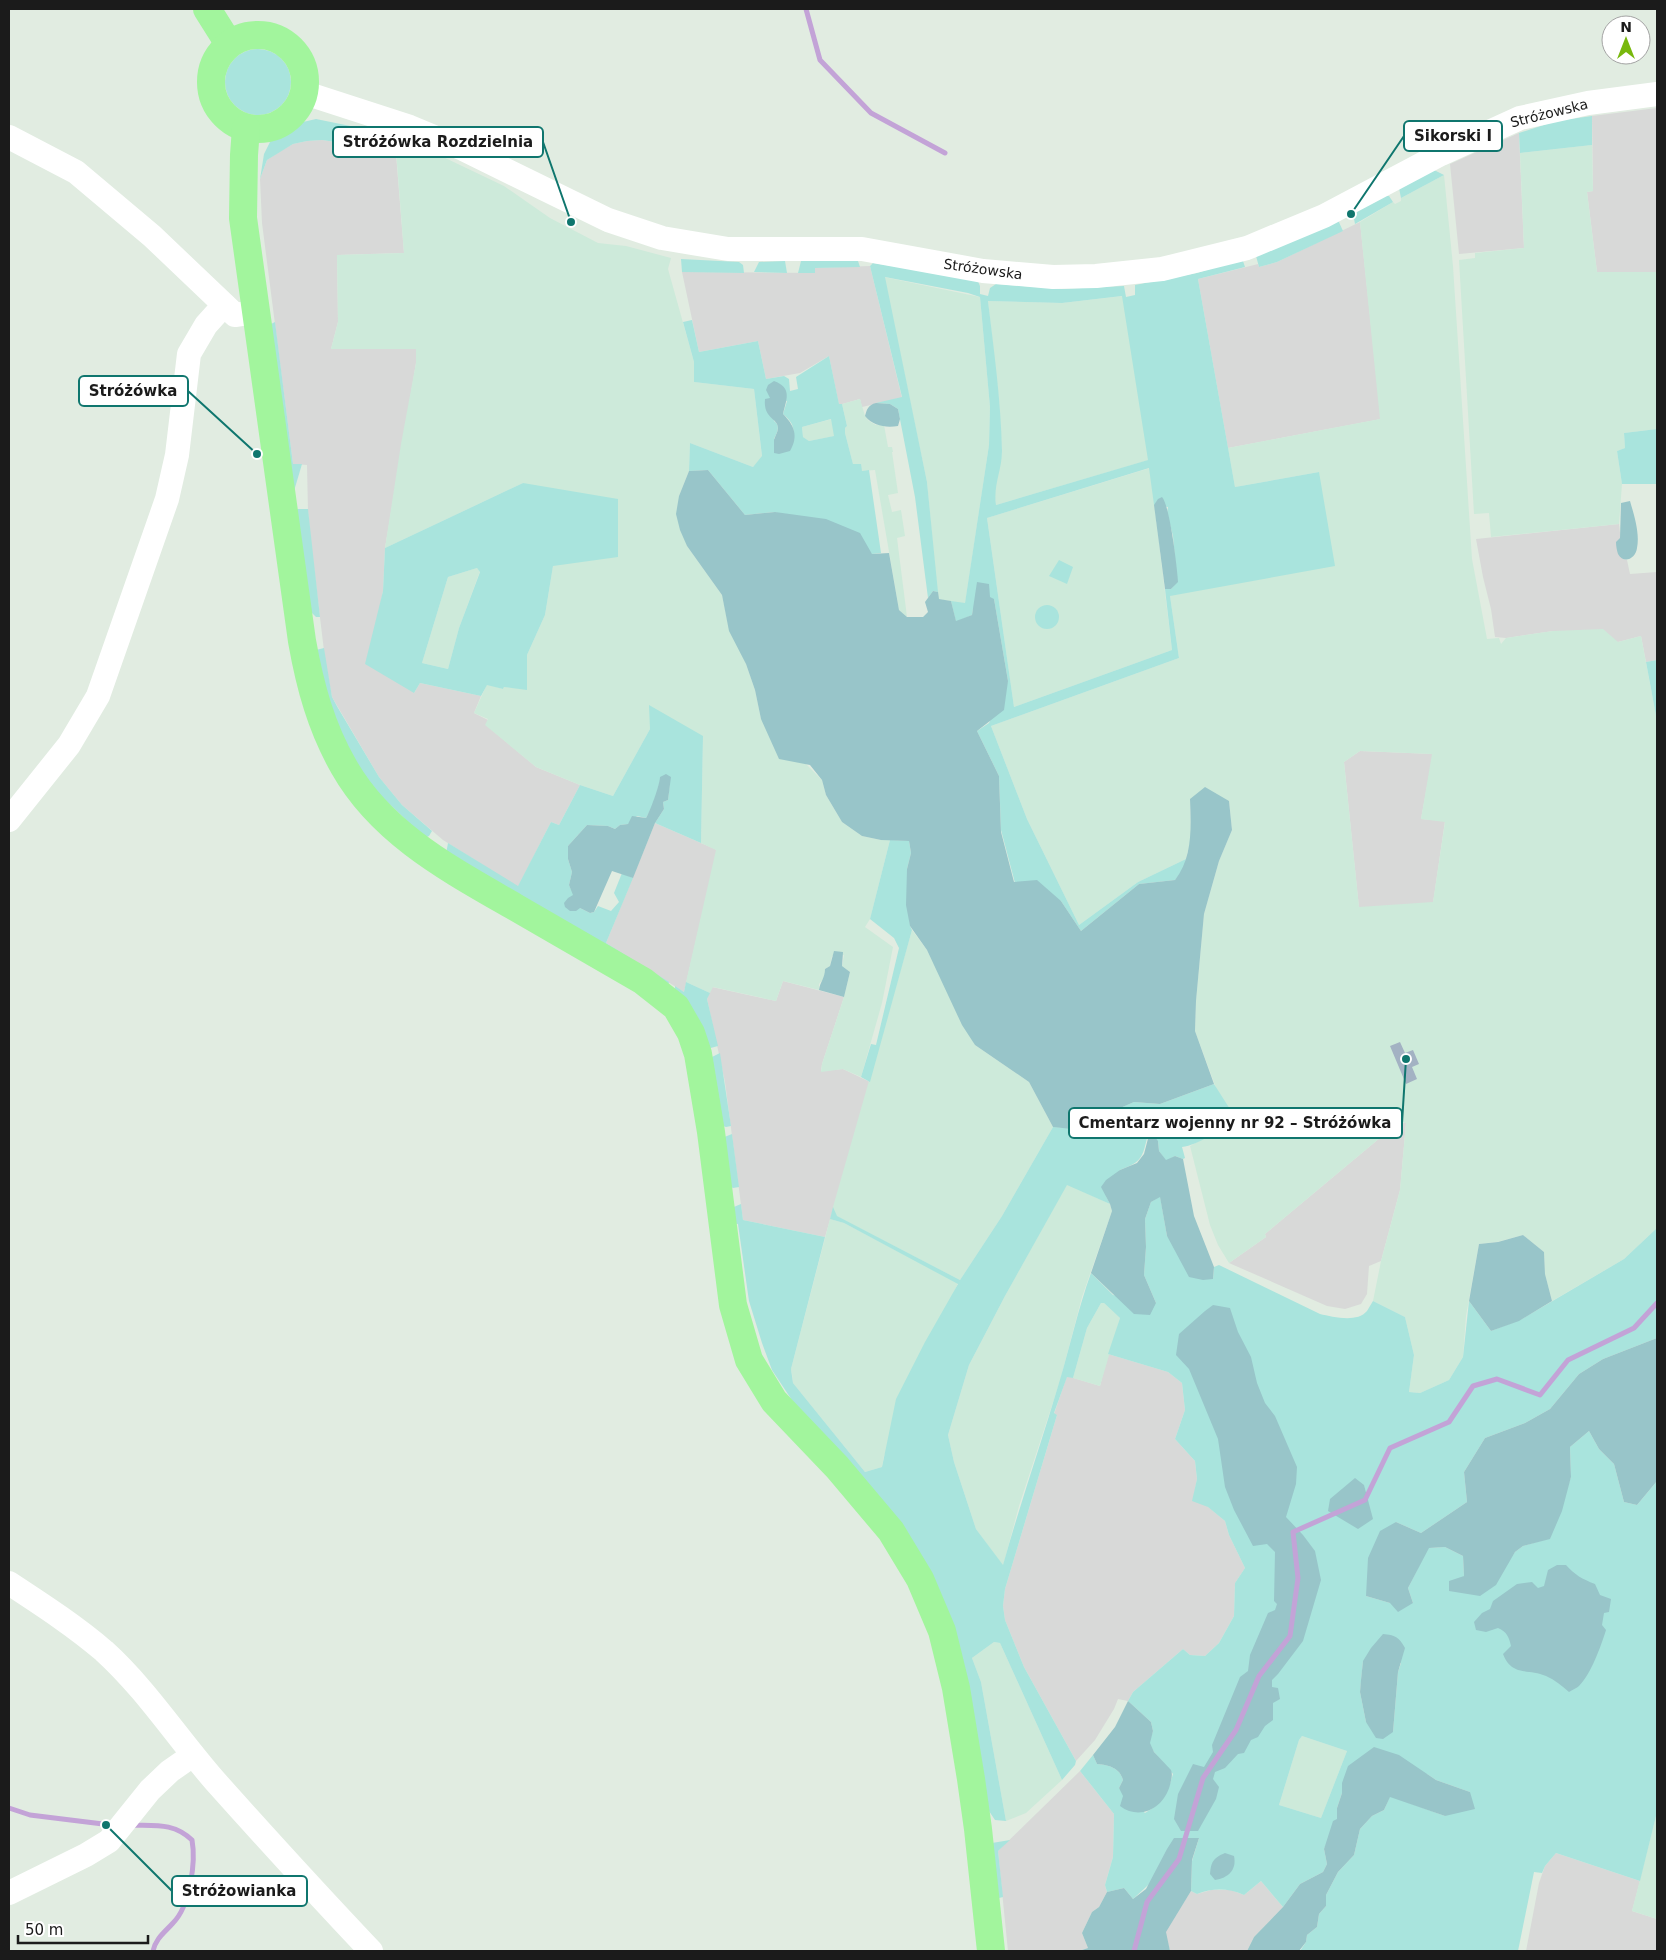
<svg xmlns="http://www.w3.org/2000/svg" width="1666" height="1960" viewBox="0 0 1666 1960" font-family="'DejaVu Sans',sans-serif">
<rect width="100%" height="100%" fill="#e1ece1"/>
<g fill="#d8d9d8">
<polygon points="1657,108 1657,272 1597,272 1587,192 1593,191 1592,116"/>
<polygon points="1519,133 1524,248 1459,254 1450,164"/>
<polygon points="322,140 380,149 396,154 404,253 337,255 338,322 331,349 416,349 416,363 385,548 383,591 378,617 414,693 420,683 481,696 474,713 488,720 486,725 536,767 580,785 559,825 551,822 518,887 443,840 402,805 379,777 332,697 325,659 311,543 308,511 307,465 293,464 262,223 260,179 267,160 279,152 293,144 307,141"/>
<polygon points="1360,222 1381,419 1228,448 1198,279 1258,264 1259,267 1277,262"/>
<polygon points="870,266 902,398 862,407 860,399 839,405 829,356 800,373 766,379 758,341 699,352 682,272 814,273 814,268"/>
<polygon points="1619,524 1623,559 1627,560 1630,574 1657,572 1657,660 1646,662 1641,636 1618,642 1553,631 1506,638 1495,637 1491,609 1483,577 1476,539"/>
<polygon points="1360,751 1433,754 1421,819 1445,821 1433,903 1359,908 1344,762"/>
<polygon points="655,823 717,850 684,992 606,943"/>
<polygon points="783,981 844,997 822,1064 821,1071 843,1069 870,1082 825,1237 743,1220 725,1082 707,999 712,987 776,1001"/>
<polygon points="1399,1122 1406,1123 1400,1190 1381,1261 1369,1266 1367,1294 1361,1304 1345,1309 1327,1306 1229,1263 1266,1237 1265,1234"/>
<polygon points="1108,1354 1168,1372 1182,1383 1185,1410 1175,1439 1195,1461 1197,1479 1194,1495 1225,1521 1229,1535 1245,1568 1235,1583 1234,1616 1219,1643 1205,1656 1190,1655 1183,1649 1133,1692 1128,1701 1118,1699 1114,1709 1095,1740 1076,1761 1024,1667 1005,1620 1003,1606 1005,1589 1057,1415 1054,1414 1067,1376 1100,1386"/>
<polygon points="1080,1771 1114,1814 1113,1857 1105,1885 1107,1892 1099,1907 1092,1912 1082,1933 1088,1948 1079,1951 1008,1951 998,1851"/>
<polygon points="1556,1853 1640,1881 1632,1911 1657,1919 1657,1951 1526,1951 1539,1883 1545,1866"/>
<polygon points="1261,1881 1283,1907 1254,1937 1247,1951 1170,1951 1165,1932 1191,1891 1197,1894 1211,1890 1231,1890 1244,1895"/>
</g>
<g fill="#cdeada" fill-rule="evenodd">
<polygon points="395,138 439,155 504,186 550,218 598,243 626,246 671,258 668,269 694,362 694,382 754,389 762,457 753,467 690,443 689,471 679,496 687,546 722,595 728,624 746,664 755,690 761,719 822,780 826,795 842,822 862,836 881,840 890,840 870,919 865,927 893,947 882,1003 861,1077 843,1069 821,1072 822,1064 844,997 850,972 842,966 844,955 832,956 830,966 825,969 825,977 819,984 819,990 783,981 776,1001 713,987 710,993 686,982 716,850 701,843 703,736 650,729 613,796 580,785 536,767 485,725 488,719 474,713 487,684 503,689 504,687 527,689 527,655 545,615 553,566 523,483 385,548 401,444 416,363 416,349 331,349 338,322 337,255 404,253"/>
<polygon points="1592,145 1593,191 1587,192 1597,272 1657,272 1657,429 1624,433 1625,448 1617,451 1622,484 1619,524 1491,537 1489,513 1474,514 1459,260 1475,258 1475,253 1524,248 1520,153"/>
<path d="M1444 175 1453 266 1472 559 1487 639 1499 638 1501 644 1506 638 1553 631 1603 629 1618 642 1641 636 1657 721V1228L1624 1259 1552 1301 1545 1274 1544 1252 1523 1235 1497 1242 1479 1244 1466 1316 1463 1357 1449 1380 1420 1393 1409 1392 1414 1355 1405 1317 1373 1301 1381 1261 1400 1190 1406 1123 1399 1122 1265 1234 1266 1237 1229 1263 1218 1245 1210 1225 1190 1146 1227 1126 1216 1088 1195 1031 1196 1001 1204 914 1219 861 1232 830 1229 801 1190 799 1191 839 1186 859 1138 882 1079 925 1027 819 991 726 1179 658 1170 596 1319 472 1235 487 1228 448 1380 419 1360 222 1393 202 1395 204 1401 201V198ZM1360 751 1432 754 1421 819 1445 822 1433 902 1359 907 1344 762Z"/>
<polygon points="884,277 980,297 990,407 989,445 965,604 938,599 927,482"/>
<polygon points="1123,296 1149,460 996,505 994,490 1002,454 999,401 988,301 1062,303"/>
<polygon points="860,399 865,416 869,421 876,425 884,425 888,447 892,447 893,452 892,452 898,493 888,495 892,512 901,510 905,536 897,538 907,617 899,610 875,470 862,471 853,464 845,433 845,428 847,426 842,404"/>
<polygon points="832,419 835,436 809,441 803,437 802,427"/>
<polygon points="1150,468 1172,650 1014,707 987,518"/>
<polygon points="477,568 480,571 459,628 448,669 422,663 448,577"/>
<polygon points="912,930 927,950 975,1045 1029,1082 1053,1127 1002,1216 960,1280 836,1216 833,1207"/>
<polygon points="1067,1184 1110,1204 1112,1211 1082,1297 1060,1381 1019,1506 1003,1566 976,1529 954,1462 948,1435 969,1365 1005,1296"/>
<polygon points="830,1219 844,1223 958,1283 884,1456 882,1467 865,1472 793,1383 792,1374 791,1369"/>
<polygon points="1101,1303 1104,1303 1120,1318 1100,1386 1073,1378 1087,1328"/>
<polygon points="994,1642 1000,1643 1062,1780 1026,1813 1006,1821 981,1682 972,1658"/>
<polygon points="1302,1736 1347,1751 1321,1818 1279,1805 1299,1740"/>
<polygon points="1657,1812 1657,1919 1632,1911"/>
</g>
<g fill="#a9e4dd" fill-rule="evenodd">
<circle cx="258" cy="82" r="33"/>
<polygon points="1592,116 1592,145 1520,153 1519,133 1556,121"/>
<polygon points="316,119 375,131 369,147 322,140 307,141 293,144 267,160 260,179 264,154 270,142 303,122"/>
<polygon points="1434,170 1444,175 1401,198 1399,188"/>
<polygon points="1385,196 1389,196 1393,202 1355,224 1353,213"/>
<polygon points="1338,220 1343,231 1277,262 1259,267 1256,256"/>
<polygon points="681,259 739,262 743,265 744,273 682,272"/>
<polygon points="785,261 787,273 754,272 759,262"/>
<polygon points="801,261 858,261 860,267 815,268 815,273 798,273"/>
<path d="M1236 261H1243L1245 267 1198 279 1235 487 1319 472 1335 566 1170 596 1179 658 991 726 1027 819 1079 925 1138 882 1186 859 1184 869 1175 880 1139 884 1081 931 1061 901 1015 883 1001 830 999 776 977 731 989 723 1008 681 994 599 973 609 972 615 956 622 951 601 965 603 989 445 990 407 980 297 968 293 885 277 927 482 938 592 933 591 928 598 915 497 898 409 890 404 876 403 902 397 870 266 873 263 977 279 980 286V294L988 296 990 288 996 284 1062 289 1124 286 1126 297 1135 295V285L1197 273ZM1122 296 1148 460 996 505C993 485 1002 470 1002 451 1001 401 994 351 988 301L1062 303ZM1149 468 1154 505 1168 507 1167 513 1173 536 1177 582 1171 589H1165L1172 650 1014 707 987 518Z"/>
<path d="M692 320 699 352 758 341 766 379 784 376 789 379 790 391 798 389 796 377 829 356 839 404H842L847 426 845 428V433L853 464H861L862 471 869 470 881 553 872 554 775 512 745 515 708 470 689 471 690 443 753 467 762 456 754 389 694 382V362L683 322ZM770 398 787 401 783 414C791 421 795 426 793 437L774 439C777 432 781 426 774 421ZM831 419 834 436 809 441 803 437 802 427Z"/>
<polygon points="275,322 293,464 302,464 294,491 271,324"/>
<polygon points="1657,429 1657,484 1622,484 1617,451 1625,448 1624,433"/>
<path d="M523 483 618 499V557L553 566 545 615 527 655V690L504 687 503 689 487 685 481 696 420 683 414 693 365 664 383 591 385 548ZM477 568 480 572 459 628 448 669 422 663 448 577Z"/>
<polygon points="298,509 308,509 320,617 316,617 311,612 296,510"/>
<polygon points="1059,560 1073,567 1067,584 1049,576"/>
<circle cx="1047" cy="617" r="12"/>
<polygon points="324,648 332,697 338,708 379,777 402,805 432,831 429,836 425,838 379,794 361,771 330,714 316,650"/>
<polygon points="1657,660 1657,721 1646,662"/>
<polygon points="649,705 703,736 701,843 655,823 664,809 663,802 668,800 670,782 660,781 655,801 646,818 637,816 628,824 620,825 615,829 608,826 587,825 568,846 568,859 572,872 569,885 580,908 590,913 594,912 598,906 611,911 619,902 614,893 622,873 633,878 606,943 669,982 667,988 446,854 448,843 518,886 551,822 559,825 580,785 613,796 650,729"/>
<polygon points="890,840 909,841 911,853 907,869 910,926 912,930 870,1082 861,1077 871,1044 876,1045 899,948 894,938 870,919"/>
<polygon points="686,982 710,993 707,999 718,1046 707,1049 675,993 675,986 684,992"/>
<polygon points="720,1053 731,1126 726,1127 720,1125 710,1058"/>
<path d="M1214 1084 1235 1117C1224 1129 1198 1145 1182 1147L1185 1158 1183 1159 1175 1156 1166 1161 1159 1151 1158 1141 1147 1138C1142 1160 1140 1162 1120 1170L1106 1196 1110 1204 1067 1185 1005 1296 969 1365 948 1435 954 1462 976 1529 1003 1565C1020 1504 1041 1444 1059 1383 1070 1346 1078 1309 1091 1273L1113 1295 1156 1303 1144 1275 1146 1247 1145 1219 1151 1202 1160 1196 1167 1236 1213 1279 1214 1267 1219 1265 1320 1314C1333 1317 1357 1323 1367 1311 1369 1308 1371 1304 1373 1301L1405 1317 1414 1355 1409 1392 1420 1393 1449 1380 1463 1357 1469 1301 1491 1331 1522 1319 1624 1259 1657 1228V1338L1603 1359 1579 1374 1550 1409 1525 1423 1485 1438 1464 1472 1467 1502 1421 1533 1396 1522 1366 1596 1390 1603H1413L1408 1588 1428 1548 1445 1547 1463 1556 1464 1576 1449 1591 1508 1562 1515 1552 1523 1546 1550 1538 1571 1477 1570 1447 1589 1431 1599 1449 1614 1464 1624 1502 1637 1505 1657 1481V1812L1640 1881 1556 1853 1545 1866 1542 1873 1534 1872 1518 1951H1300L1306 1942 1307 1935 1317 1927 1319 1914 1326 1906V1895L1338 1872 1354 1855 1360 1829 1372 1816 1384 1810 1390 1796 1445 1816 1470 1792 1436 1780 1427 1774 1342 1783V1793L1337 1808V1820L1324 1849 1327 1864 1323 1872 1300 1884 1283 1907 1261 1881 1244 1895C1228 1888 1213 1888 1197 1894L1191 1891 1192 1861 1199 1838 1133 1899 1124 1888 1107 1892 1105 1885 1113 1857 1114 1814 1080 1771 1093 1755 1097 1764C1109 1765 1120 1768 1123 1780L1119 1788 1145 1813C1164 1802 1167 1794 1173 1774L1154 1752 1149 1743 1153 1731 1151 1722 1128 1701 1133 1692 1183 1649 1190 1655 1205 1656 1219 1643 1234 1616 1235 1583 1245 1568 1229 1535 1225 1521 1208 1507 1192 1501 1197 1479 1195 1461 1175 1439 1185 1410 1182 1383 1168 1372 1108 1354 1120 1318 1104 1303H1101L1087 1328 1073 1378 1067 1377 1054 1413 1057 1415 1005 1589 1003 1606 1005 1620 1024 1667 1076 1761 1075 1765 1062 1780 1000 1643 994 1642 972 1658 981 1682 1006 1821 995 1820 987 1808 960 1654 772 1370 762 1343 749 1301 738 1224 730 1223 729 1209 741 1204 743 1220 825 1237 791 1369 793 1383 865 1472 882 1467 896 1399 925 1342 958 1284 844 1223 830 1219 833 1207 837 1216 960 1280 1002 1216 1053 1127 1072 1128 1134 1102 1160 1104ZM1363 1661 1401 1663 1398 1672 1393 1732 1366 1722 1360 1692ZM1302 1736 1347 1751 1321 1818 1279 1805 1299 1740Z"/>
<polygon points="732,1134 739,1187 733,1188 728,1185 722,1138"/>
<polygon points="1010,1840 998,1851 1003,1897 999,1898 992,1843"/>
</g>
<g fill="#98c5c9">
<path d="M774 381C792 388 787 398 783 414 794 425 799 436 790 451L779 454 774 453C774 449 774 444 774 440 775 436 778 432 778 428 778 418 763 419 765 399L770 398 766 390 768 385Z"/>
<path d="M876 403 890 404 898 409 900 419 898 426C886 428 873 426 865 416 867 409 868 405 876 403Z"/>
<path d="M708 470 745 515 775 512 826 519 860 533 872 554 889 553 899 610 907 617H923L928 612 925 602 933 591 938 592 939 599 951 601 956 621 972 615 977 582 989 584 990 597 994 599 1008 681 1004 710 977 731 999 776 1001 832 1014 882 1037 880 1061 901 1081 931 1139 884 1175 880C1193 857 1191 827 1190 799L1205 787 1229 801 1232 830 1219 861 1204 914 1196 1001 1195 1031 1214 1084 1160 1104 1134 1102 1072 1129 1053 1127 1029 1082 975 1045 962 1025 927 950 910 926 906 905 907 869 911 853 909 841 881 840 862 836 842 822 826 795 822 780 810 765 779 759 761 719 755 690 746 664 729 631 722 595 687 546 680 530 676 514 679 496 689 471Z"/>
<path d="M1162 497C1170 506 1177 567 1178 582L1171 589H1165L1154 505 1158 499Z"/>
<path d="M1630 501C1634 515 1640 533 1637 548 1636 558 1624 565 1618 554 1617 551 1616 546 1616 542L1620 538 1621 503Z"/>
<path d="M666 774 671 777 668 800 663 802 664 809 655 823 633 878 612 871 594 912 590 913 580 908 576 911H570L565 907 564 903 568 898 573 895 569 885 572 872 568 859V846L587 825 608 826 615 829 620 825 628 824 632 816 646 818C650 812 660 784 660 777Z"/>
<path d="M834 951 843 952 842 966 850 972 844 997 819 990C820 982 825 978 825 969L830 966Z"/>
<polygon points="1150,1131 1158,1141 1159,1151 1166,1160 1175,1156 1183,1159 1194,1216 1214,1267 1213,1279 1203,1280 1189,1277 1167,1236 1160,1197 1151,1202 1145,1219 1146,1247 1144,1275 1156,1303 1150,1315 1134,1314 1091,1273 1112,1211 1110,1204 1101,1187 1106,1180 1120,1170 1137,1163 1144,1154"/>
<polygon points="1523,1235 1544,1252 1545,1274 1552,1301 1519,1321 1491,1331 1469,1301 1479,1244 1498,1242"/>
<polygon points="1213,1305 1230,1308 1238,1332 1251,1357 1257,1383 1265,1403 1275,1416 1297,1467 1296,1484 1286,1517 1303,1535 1315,1551 1321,1580 1303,1641 1278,1674 1272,1680 1272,1687 1278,1688 1280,1699 1273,1703 1273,1720 1265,1726 1258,1737 1251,1740 1244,1753 1238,1754 1225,1768 1215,1772 1213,1779 1219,1787 1216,1799 1198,1831 1181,1831 1174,1819 1178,1794 1193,1764 1204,1767 1213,1752 1212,1745 1240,1677 1248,1671 1250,1655 1268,1613 1275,1610 1277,1604 1274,1601 1275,1552 1267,1544 1253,1546 1234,1510 1225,1487 1218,1439 1189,1369 1176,1355 1179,1334 1205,1311"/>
<polygon points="1657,1338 1657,1481 1637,1505 1624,1502 1614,1464 1599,1449 1589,1431 1570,1447 1571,1477 1562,1511 1550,1539 1523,1546 1515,1552 1496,1585 1480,1596 1449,1591 1449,1581 1464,1576 1463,1556 1445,1547 1429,1548 1408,1588 1413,1603 1398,1612 1390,1603 1366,1596 1368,1558 1380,1531 1396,1522 1421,1533 1467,1502 1464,1472 1485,1438 1525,1423 1550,1409 1579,1374 1603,1359"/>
<polygon points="1355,1478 1364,1485 1373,1519 1358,1529 1328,1511 1330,1499"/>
<path d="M1557 1565H1566C1575 1575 1582 1579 1595 1584L1600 1595 1611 1599 1609 1612 1604 1613 1602 1625 1606 1630C1601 1646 1591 1674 1579 1686 1577 1688 1572 1690 1569 1692 1562 1686 1555 1680 1546 1676 1528 1668 1512 1677 1503 1654L1511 1646C1509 1637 1507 1632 1498 1628L1486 1632 1476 1630 1474 1622 1482 1613 1490 1609 1493 1601 1517 1584 1532 1582 1538 1588 1544 1586 1548 1570Z"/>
<path d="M1383 1634C1395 1635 1399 1637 1405 1648L1398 1672 1393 1732 1383 1739 1376 1738 1366 1722 1360 1692 1361 1680 1363 1661 1371 1648Z"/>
<path d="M1128 1701 1151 1722 1153 1731 1150 1743 1154 1752 1171 1770C1173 1775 1171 1780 1170 1785 1164 1808 1140 1821 1120 1806L1123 1796 1119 1788 1123 1780C1120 1768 1109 1765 1097 1764L1093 1755 1115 1727Z"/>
<polygon points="1374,1747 1399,1755 1436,1780 1470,1792 1475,1809 1445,1816 1390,1797 1384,1810 1372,1816 1360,1829 1354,1855 1338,1872 1326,1895 1326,1906 1319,1914 1317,1927 1307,1935 1306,1942 1299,1951 1247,1951 1254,1937 1283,1907 1300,1884 1323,1872 1327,1864 1324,1849 1333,1821 1337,1819 1337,1808 1342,1793 1342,1783 1348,1766"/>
<polygon points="1174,1838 1199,1838 1192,1860 1191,1891 1166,1932 1170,1951 1079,1951 1088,1948 1082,1933 1092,1912 1099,1907 1107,1892 1124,1888 1133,1899 1146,1889 1167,1849"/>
<path d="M1225 1853 1234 1856C1237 1870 1228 1878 1215 1880L1210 1874C1211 1862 1213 1858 1225 1853Z"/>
</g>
<polygon fill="#a3b2c3" points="1400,1042 1405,1053 1413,1050 1419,1064 1412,1067 1417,1079 1406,1084 1390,1046"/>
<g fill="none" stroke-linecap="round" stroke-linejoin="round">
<g stroke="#c3a3d7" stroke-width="5">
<polyline points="806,9 820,60 871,113 945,153"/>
<polyline points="9,1808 30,1815 111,1825"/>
<path d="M130 1825C154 1826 173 1822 192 1840 196 1862 190 1906 173 1923 164 1933 156 1938 153 1951"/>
<polyline points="1134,1951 1147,1902 1179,1859 1203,1778 1236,1730 1259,1676 1290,1636 1298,1578 1293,1532 1365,1500 1390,1448 1449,1422 1473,1386 1497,1379 1540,1395 1568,1360 1634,1328 1657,1303"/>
</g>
<g stroke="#fff" stroke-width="24">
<polyline points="305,93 410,127 463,149 608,220 662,238 728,249 862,249 983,271 1053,277 1096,276 1162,269 1247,248 1324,216 1441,154 1520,118 1588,103 1657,94"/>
<polyline points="9,137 76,172 152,236 235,315 256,312"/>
<polyline points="9,820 69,745 98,696 167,499 177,455 189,354 206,325 224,305"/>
<path d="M9 1583C41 1604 75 1626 104 1651 146 1689 178 1739 215 1781 266 1838 318 1895 371 1951"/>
<polyline points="9,1893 86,1855 109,1841 150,1790 170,1771 193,1755"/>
</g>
<g stroke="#a2f59d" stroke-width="28">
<polyline points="207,9 229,44"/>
<circle cx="258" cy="82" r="47"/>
<path d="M246 128 244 155 243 218 302 641C310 686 321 727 344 767 382 834 451 870 515 907 558 932 601 957 643 981L676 1007 691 1033 698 1054 711 1132 733 1305 749 1360 774 1401 837 1467 891 1531 920 1579 942 1631 956 1688 971 1779 978 1829 991 1951"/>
</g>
</g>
<g text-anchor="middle" stroke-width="4" stroke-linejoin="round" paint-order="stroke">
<g font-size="14" fill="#1b1b1b" stroke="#fff">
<text transform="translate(1549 113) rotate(-14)" y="5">Stróżowska</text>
<text transform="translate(983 269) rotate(8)" y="5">Stróżowska</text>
</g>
</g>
<path fill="none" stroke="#0f766e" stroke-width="2" d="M1351 214L1404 136M571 222L543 142M257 454L188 391M1406 1059L1402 1123M106 1825L172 1891"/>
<g fill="#0f766e" stroke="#fff" stroke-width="2">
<circle cx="1351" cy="214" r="5"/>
<circle cx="571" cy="222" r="5"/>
<circle cx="257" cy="454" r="5"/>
<circle cx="1406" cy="1059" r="5"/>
<circle cx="106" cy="1825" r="5"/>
</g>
<g fill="#fff" stroke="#0f766e" stroke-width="2">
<rect x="1404" y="121" width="98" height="30" rx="5"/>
<rect x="333" y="127" width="210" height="30" rx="5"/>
<rect x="79" y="376" width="109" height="30" rx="5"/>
<rect x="1069" y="1108" width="333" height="30" rx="5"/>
<rect x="172" y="1876" width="135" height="30" rx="5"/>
</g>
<g font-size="15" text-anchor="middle" font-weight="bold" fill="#1b1b1b">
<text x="1453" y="141">Sikorski I</text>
<text x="438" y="147">Stróżówka Rozdzielnia</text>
<text x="133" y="396">Stróżówka</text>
<text x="1235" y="1128">Cmentarz wojenny nr 92 – Stróżówka</text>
<text x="239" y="1896">Stróżowianka</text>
</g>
<rect width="1666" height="1960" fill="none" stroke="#1b1b1b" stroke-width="20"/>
<g transform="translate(1626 40)"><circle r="24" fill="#ffffff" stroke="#a4a4a4"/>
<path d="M0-4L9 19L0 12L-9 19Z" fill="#78b80d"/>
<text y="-8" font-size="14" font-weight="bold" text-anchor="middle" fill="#1b1b1b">N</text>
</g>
<path d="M18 1935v8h130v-8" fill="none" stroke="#1b1b1b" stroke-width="2.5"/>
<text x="25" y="1935" font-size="15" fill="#1b1b1b" stroke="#ffffff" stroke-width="4" paint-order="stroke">50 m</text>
</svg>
